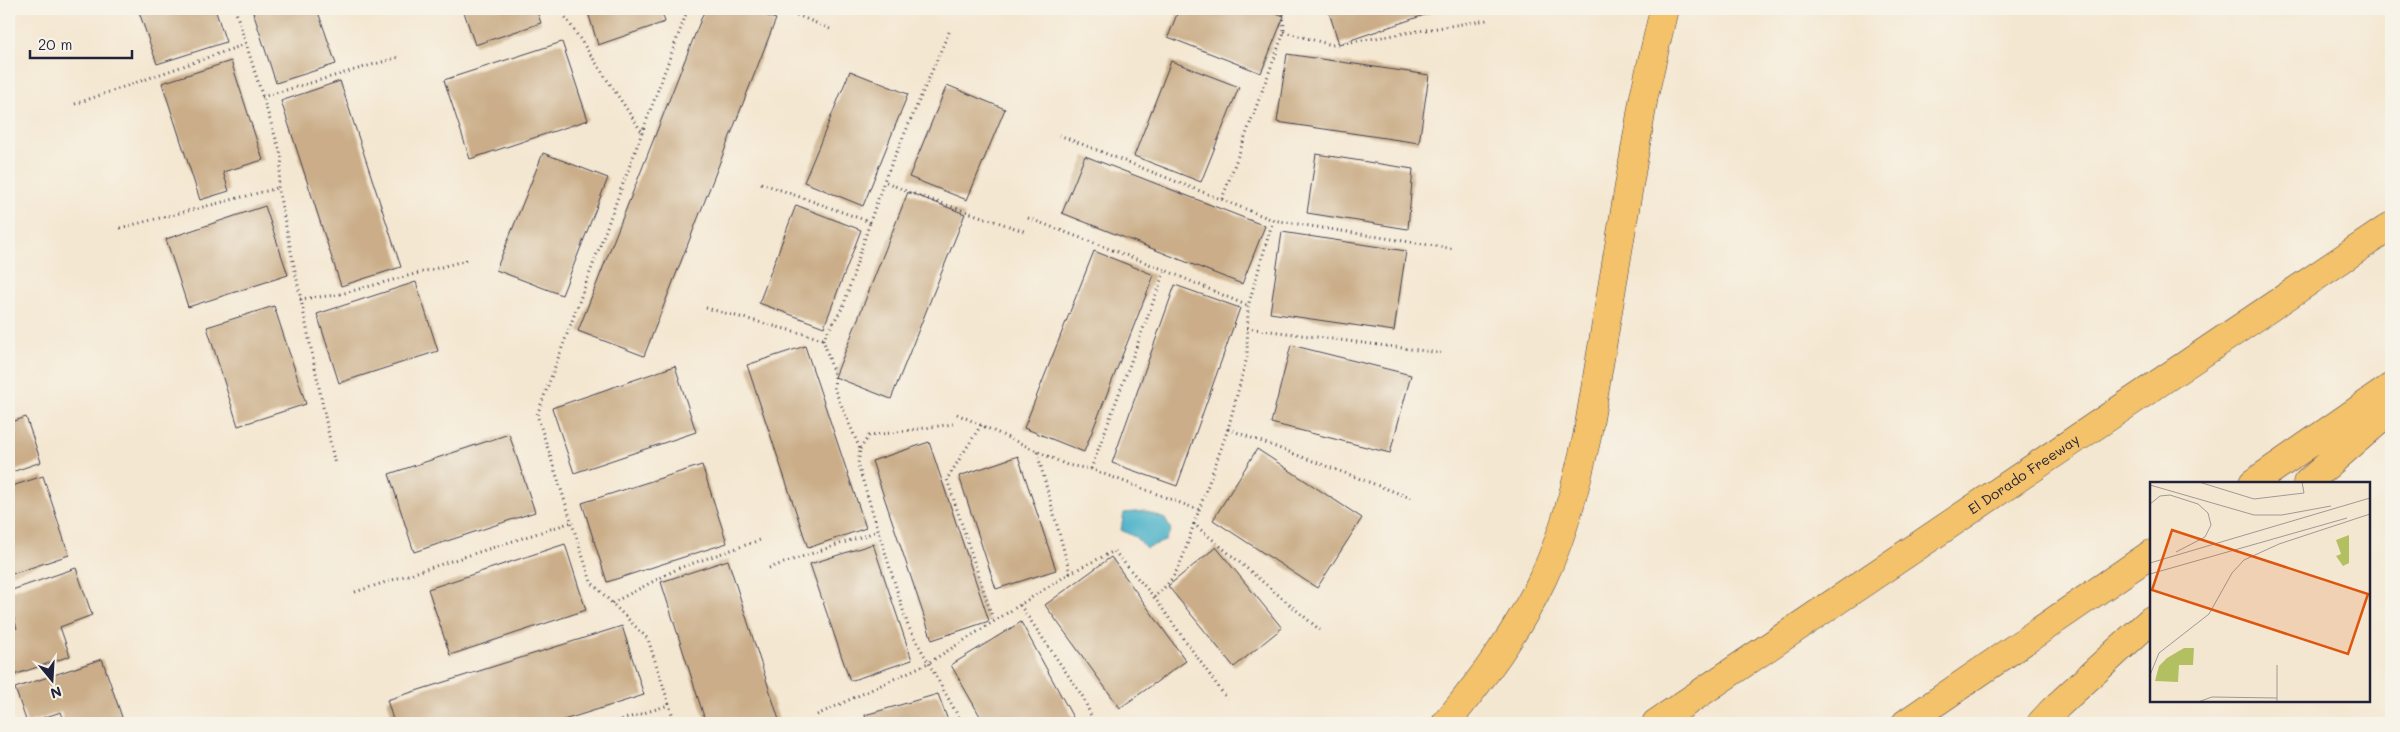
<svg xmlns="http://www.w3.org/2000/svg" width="2400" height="732" viewBox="0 0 2400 732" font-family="Mali,sans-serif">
<rect width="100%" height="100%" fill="#f7f3e8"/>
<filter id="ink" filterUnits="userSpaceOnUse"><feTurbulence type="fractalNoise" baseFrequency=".02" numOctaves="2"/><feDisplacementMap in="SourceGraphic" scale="10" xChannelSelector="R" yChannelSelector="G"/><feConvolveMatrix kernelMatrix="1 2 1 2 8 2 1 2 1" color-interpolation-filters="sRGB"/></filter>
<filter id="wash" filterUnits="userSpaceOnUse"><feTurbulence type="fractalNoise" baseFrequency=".0096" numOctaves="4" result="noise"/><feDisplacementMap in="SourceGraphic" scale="20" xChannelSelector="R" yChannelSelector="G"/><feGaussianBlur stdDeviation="1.12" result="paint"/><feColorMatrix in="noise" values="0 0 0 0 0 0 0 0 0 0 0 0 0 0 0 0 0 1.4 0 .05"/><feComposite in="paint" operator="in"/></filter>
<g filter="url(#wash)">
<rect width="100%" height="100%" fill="#f4e7d1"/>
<polygon fill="#4bb2c9" stroke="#366a82" points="1145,511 1165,519 1171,530 1165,541 1146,548 1135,537 1121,530 1124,513"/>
<g id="blocks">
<g fill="#cbae89">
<polygon points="138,9 215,9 226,42 157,64"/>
<polygon points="252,9 317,9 336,64 276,83"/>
<polygon points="463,9 536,9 541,23 475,45"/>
<polygon points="587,9 661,9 665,22 598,45"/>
<polygon points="705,9 749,9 776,19 644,356 578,331"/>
<polygon points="1179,9 1266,9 1284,16 1261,73 1168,37"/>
<polygon points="1328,9 1439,9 1439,10 1339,44"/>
<polygon points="562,42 588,120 470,159 444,80"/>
<polygon points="1287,54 1429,75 1419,143 1277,122"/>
<polygon points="231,61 263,160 223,172 229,191 200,200 162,83"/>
<polygon points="1171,61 1239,87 1201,182 1134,156"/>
<polygon points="850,71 908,94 863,206 804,182"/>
<polygon points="340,81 401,267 341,286 281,101"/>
<polygon points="947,85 1005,109 967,200 909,177"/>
<polygon points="543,153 608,178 562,295 496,270"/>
<polygon points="1316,154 1413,169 1408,229 1307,213"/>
<polygon points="1085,156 1265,226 1242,284 1062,213"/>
<polygon points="908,192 965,214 891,399 835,377"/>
<polygon points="796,205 861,230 824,327 759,303"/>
<polygon points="265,206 288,275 188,307 166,239"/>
<polygon points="1282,232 1406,251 1394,331 1270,313"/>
<polygon points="1094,251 1154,275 1084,452 1024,428"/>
<polygon points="416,282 438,351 339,383 317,314"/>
<polygon points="1175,285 1240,308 1177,486 1112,463"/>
<polygon points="274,306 306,404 238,426 207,327"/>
<polygon points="1291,345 1411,375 1390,453 1271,423"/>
<polygon points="805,346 866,528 808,548 747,365"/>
<polygon points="675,366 696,432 574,473 552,408"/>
<polygon points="26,417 41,462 9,473 9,423"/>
<polygon points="509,434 535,512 414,552 389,474"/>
<polygon points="929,442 989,621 932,640 872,461"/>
<polygon points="1257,449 1362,518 1317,588 1213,520"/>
<polygon points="1018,456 1056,570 996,589 959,476"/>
<polygon points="702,465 727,543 607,582 582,503"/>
<polygon points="43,476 69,555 9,575 9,487"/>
<polygon points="565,544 586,610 450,655 428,589"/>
<polygon points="873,544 912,660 850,681 810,564"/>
<polygon points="1216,547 1282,628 1234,667 1168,586"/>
<polygon points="1111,557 1186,661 1120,708 1045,605"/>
<polygon points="728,560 780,723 706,723 661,582"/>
<polygon points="76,568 92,615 60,627 70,656 11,676 9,669 9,631 17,628 9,603 9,591"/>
<polygon points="1021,622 1076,723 984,723 951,665"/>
<polygon points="622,626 644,695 554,723 394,723 387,700"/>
<polygon points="102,659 124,723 65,723 61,712 27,723 15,688"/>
<polygon points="938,694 949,723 867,723 865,715"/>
</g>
</g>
</g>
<g filter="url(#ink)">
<use href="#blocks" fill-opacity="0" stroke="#424052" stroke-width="1"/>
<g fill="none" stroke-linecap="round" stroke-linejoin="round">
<defs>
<g id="motorway">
<polyline points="2253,483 2391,387"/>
<polyline points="2307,483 2391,410"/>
<path d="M1446 723C1483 678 1518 631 1543 578 1564 534 1576 485 1587 437L1644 96 1664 9"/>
<path id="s1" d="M1656 723 2391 226"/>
<polyline points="1906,723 2151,554"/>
<polyline points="2041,723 2054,709 2151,620"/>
</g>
</defs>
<use href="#motorway" stroke="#424052" stroke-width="29"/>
<g stroke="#424052" stroke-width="3" stroke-dasharray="1 4" stroke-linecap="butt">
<polyline points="235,9 282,158 278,188 335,465"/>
<polyline points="560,9 642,132"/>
<polyline points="783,9 830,29"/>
<polyline points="949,32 884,181 908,192 1024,231"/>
<polyline points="1284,32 1332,45 1487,20"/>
<polyline points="262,97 399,57"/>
<polyline points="75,104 246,44"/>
<polyline points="1059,135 1273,220 1454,249"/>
<polyline points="761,183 870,222 884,181"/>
<polyline points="1222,199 1284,32 1283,9"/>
<polyline points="1028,218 1165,270"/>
<polyline points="1273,220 1248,306 1247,357 1228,429 1411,498"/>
<polyline points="120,228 278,188"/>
<polyline points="300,299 337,295 467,260"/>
<polyline points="706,308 823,339 843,307 870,222"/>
<polyline points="1247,328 1441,353"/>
<polyline points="823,339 835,377 834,388 860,449 858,465 908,626 962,723"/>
<polyline points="957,414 1067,465 1091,469 1199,510"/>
<polyline points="981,425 947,479 994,622"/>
<polyline points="1228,429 1194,524 1320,630"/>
<polyline points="860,449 869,436 953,424"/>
<polyline points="1037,452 1070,573 1114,551 1154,597"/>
<polyline points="1091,469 1165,270 1248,306"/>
<path d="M1194 524C1183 555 1181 575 1154 597L1227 699"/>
<polyline points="769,568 878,531"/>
<polyline points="355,592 572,522"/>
<polyline points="612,603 679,568 760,540"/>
<polyline points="1020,605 1083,697 1094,723"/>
<polyline points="817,715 930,662 1070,573"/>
<polyline points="612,723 669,705"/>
<polyline points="675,723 648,639 591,582 537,415 688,9"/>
</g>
<use href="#motorway" stroke="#f3c26a" stroke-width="28"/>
</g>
</g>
<g text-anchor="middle" stroke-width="5" stroke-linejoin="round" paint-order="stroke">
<g font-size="14" fill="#22223b" stroke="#f7f3e8">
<text dy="5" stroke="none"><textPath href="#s1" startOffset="444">El Dorado Freeway</textPath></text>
</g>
</g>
<g transform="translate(2150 482)">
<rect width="220" height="220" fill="#f4e7d1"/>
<path d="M199 53V81L193 84 186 74 191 72 186 58ZM34 166H44L43 183H29L28 200 5 199 9 184 17 176Z" fill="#b3c062"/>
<path fill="none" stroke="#a09895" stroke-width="1" d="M49 0 104 17 154 11 152 0M0 3 104 33H132L181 24M0 22 10 14 20 13 48 22 58 31 61 43 55 55 26 70M0 81 220 16M0 92 197 36M127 183V220M0 193 9 171 59 132 82 91 94 78 129 62 220 32M48 220 62 215 127 216"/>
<path fill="#de560e" fill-opacity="0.15" stroke="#de560e" stroke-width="2.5" d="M22 48 218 112 198 172 2 108Z"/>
<rect width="220" height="220" fill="none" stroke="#22223b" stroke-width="2.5"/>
</g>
<rect width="2400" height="732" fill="none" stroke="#f7f3e8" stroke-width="30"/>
<g transform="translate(52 680) rotate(162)" stroke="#f7f3e8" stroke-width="4" paint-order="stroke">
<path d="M0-4L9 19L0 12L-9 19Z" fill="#22223b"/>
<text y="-8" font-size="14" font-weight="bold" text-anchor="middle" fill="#22223b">N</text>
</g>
<path d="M30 50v8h102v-8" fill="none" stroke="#22223b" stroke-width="2.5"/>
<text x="38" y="50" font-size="15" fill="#22223b" stroke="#f7f3e8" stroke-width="4" paint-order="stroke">20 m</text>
</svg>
